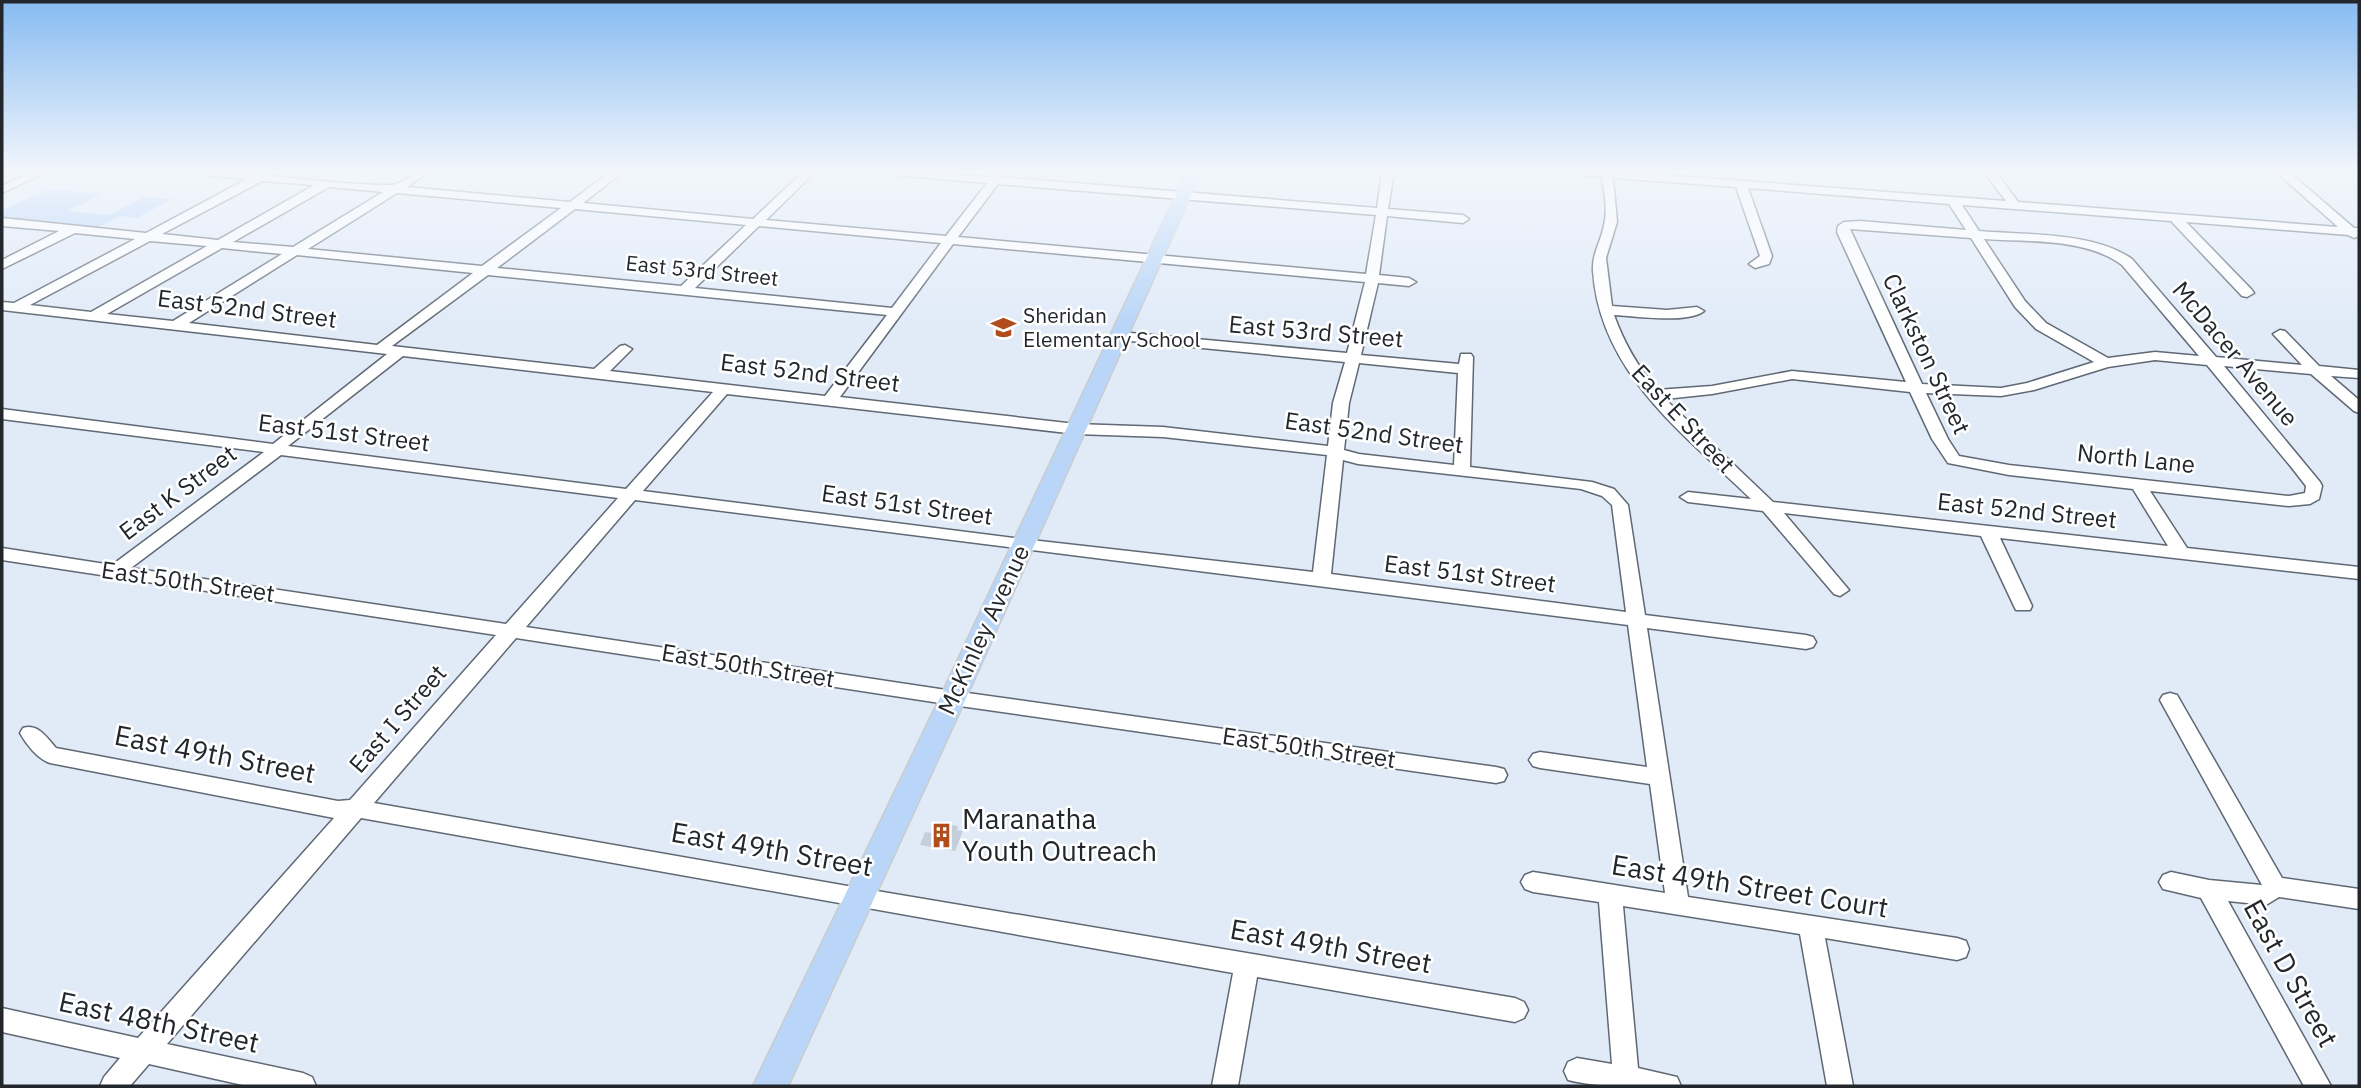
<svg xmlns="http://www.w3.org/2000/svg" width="2361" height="1088" viewBox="0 0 2361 1088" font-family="'IBM Plex Sans',sans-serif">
<rect width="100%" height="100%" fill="#e1ebf8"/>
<polygon fill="#b2d2f8" points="48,189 102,194 68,211 109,215 144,197 172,199 137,218 120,216 98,227 2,217 2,210"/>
<polygon fill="#c5cfdc" points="936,823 958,826 957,830 963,831 955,851 920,845 925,832 932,833"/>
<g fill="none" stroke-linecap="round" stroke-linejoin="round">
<defs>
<g id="minor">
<polygon points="32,172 47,172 2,193 2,186"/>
<path d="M198 172C262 171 325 185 389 185 402 186 410 172 429 172L407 187 570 202 610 172H623L583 203 753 219 803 172H815L766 220 946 236 987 183 895 175 889 172 992 177 995 172H1005L1002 177 1377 208 1382 172H1394L1388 209 1463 215 1469 219 1463 223 1387 216 1379 275 1409 278 1416 282 1409 286 1378 283 1361 355 1459 364 1461 354H1471L1473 357 1470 467 1592 482 1614 489 1628 505 1645 615 1806 635 1813 637 1816 642 1813 647 1806 649 1647 628 1688 897 1957 938 1966 941 1969 949 1966 957 1957 960 1825 938 1853 1086H1827L1800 934 1623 906 1638 1068 1677 1077 1681 1086C1648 1087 1598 1088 1568 1080L1564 1071 1568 1062 1577 1058 1612 1064 1599 902 1533 892 1525 889 1521 882 1525 875 1533 872 1665 893 1650 784 1540 768 1533 766 1529 760 1533 754 1540 752 1647 767 1628 625 635 500 526 627 953 691 1496 767 1504 769 1507 775 1504 781 1496 783 953 705 516 638 374 803 859 888 1515 998 1524 1002 1528 1010 1524 1018 1515 1022 1257 977 1238 1086H1212L1233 973 361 818 167 1044 303 1073 312 1077 316 1086H247L149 1064 130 1086H100L104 1077 120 1058 2 1032V1008L138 1038 334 818 50 763C38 759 26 744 20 733L23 728C38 723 47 738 56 748L338 801 350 800 496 635 2 560V548L112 565 264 452 2 419V409L273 444 387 354 2 310V302L14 303 135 239 75 233 2 269V260L59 231 2 226V218L146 233 247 179 204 175ZM262 181 314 185 218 240 162 234ZM998 184 1376 215 1366 274 958 237ZM329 187 383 192 293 247 233 242ZM397 193 561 208 482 266 308 249ZM575 209 746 225 681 286 497 268ZM759 226 941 243 892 308 695 288ZM150 241 207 246 91 312 30 305ZM953 244 1365 282 1347 353 1120 332 1113 336 1120 340 1345 362 1333 403 1328 446 1163 427 1076 424 840 397ZM222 248 282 254 173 321 107 314ZM297 255 473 273 377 345 189 323ZM488 275 887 315 825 396 610 371 632 349 625 345 620 346 594 369 392 346ZM403 356 713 392 626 489 288 446ZM1359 363 1458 373 1454 465 1359 454 1344 450 1349 403ZM727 394 1076 434 1163 437 1327 455 1313 572 1022 539 643 491ZM281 455 618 498 506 624 131 568ZM1343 460 1358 464 1581 489 1602 496 1612 505 1626 612 1331 574Z"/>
<path d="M1576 172H1625L2006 201 1984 172H1996L2018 202 2338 227 2276 172H2289L2354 228H2359V236L2354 238 2348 235 2186 222 2252 290 2254 293 2247 297 2242 296 2171 221 1962 205 1979 231C2025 235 2094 232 2132 259L2216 357 2302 365 2273 334 2280 330 2285 331 2319 366 2359 370V378L2331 376 2359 400V413L2354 411 2311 374 2224 366 2320 482 2322 486 2319 499 2310 504 2289 506 2150 491 2187 548 2359 567V579L2000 538 2032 606 2030 610H2016L2014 606 1981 536 1784 513 1849 590 1840 596 1834 594 1763 511 1688 502 1680 497 1688 492 1751 499C1684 434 1600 373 1593 271 1592 253 1601 242 1604 225 1608 210 1604 192 1602 177L1582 175ZM1613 178 1736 187 1760 256 1749 264 1755 268 1769 264 1772 256 1748 188 1949 204 1966 230 1860 221 1844 222 1838 226 1837 232 1906 382 1792 371 1712 386 1657 390C1638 367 1624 343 1614 315 1636 316 1688 324 1704 311L1697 307 1667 310 1612 306 1606 258 1617 222ZM1850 229 1971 238 2015 307 2036 329 2094 362 2027 383 2001 388 1922 384ZM1984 239C2028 242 2086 238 2122 265L2199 356 2155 352 2108 358 2046 323 2025 301ZM2155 360 2207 365 2292 468 2306 486 2305 493 2289 496 2009 465 1959 456 1948 439 1926 393 2001 396 2034 390 2108 367ZM1792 379 1910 392 1932 439 1948 463 2009 475 2133 489 2168 546 1773 502 1665 399 1712 394Z"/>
<polygon points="2170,693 2177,695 2282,878 2359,889 2359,909 2279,897 2266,905 2228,901 2331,1086 2304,1086 2201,898 2163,889 2159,882 2163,875 2171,872 2209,880 2262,885 2160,700 2163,695"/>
</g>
<polygon id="major" points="1187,172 1201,172 966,698 788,1086 753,1086 940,698"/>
</defs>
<use href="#minor" stroke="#5f6873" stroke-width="3"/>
<use href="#major" stroke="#cacbcc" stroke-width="3"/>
<use href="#minor" fill="#fff" fill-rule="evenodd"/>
<use href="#major" fill="#b9d6f8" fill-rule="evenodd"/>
</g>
<linearGradient id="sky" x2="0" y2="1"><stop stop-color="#87bbf1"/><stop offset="0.53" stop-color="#f2f6fc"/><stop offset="1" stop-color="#f2f6fc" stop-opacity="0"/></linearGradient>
<rect width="2361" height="324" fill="url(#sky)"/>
<defs>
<symbol id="school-bare" viewBox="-9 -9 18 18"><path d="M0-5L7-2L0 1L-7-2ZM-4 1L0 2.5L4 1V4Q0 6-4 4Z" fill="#b14d1c" stroke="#fff" stroke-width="2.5" paint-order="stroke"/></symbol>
<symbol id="building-bare" viewBox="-9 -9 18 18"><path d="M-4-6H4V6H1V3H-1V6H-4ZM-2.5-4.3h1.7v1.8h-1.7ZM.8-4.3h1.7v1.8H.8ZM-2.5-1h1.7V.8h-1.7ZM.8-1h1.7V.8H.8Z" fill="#b14d1c" stroke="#fff" stroke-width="2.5" paint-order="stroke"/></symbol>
</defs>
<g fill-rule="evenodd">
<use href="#school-bare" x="986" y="310" width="35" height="35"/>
<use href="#building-bare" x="924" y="818" width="35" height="35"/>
</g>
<g text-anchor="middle" stroke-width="5" stroke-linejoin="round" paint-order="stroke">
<g font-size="21" fill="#23272c" stroke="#fff">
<text transform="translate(702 271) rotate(6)" y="7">East 53rd Street</text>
</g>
<g font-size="21" fill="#23272c" stroke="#fff" text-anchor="start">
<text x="1023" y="323">Sheridan<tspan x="1023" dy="24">Elementary School</tspan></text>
</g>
<g font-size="24" fill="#23272c" stroke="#fff">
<text transform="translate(247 309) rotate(7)" y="8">East 52nd Street</text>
<text transform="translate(1316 332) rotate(5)" y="8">East 53rd Street</text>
<text transform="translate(1926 354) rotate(65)" y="8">Clarkston Street</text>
<text transform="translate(2235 354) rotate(50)" y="8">McDacer Avenue</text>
<text transform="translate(810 373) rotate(7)" y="8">East 52nd Street</text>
<text transform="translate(1683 419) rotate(47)" y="8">East E Street</text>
<text transform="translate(344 433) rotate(7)" y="8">East 51st Street</text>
<text transform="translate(1374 433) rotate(8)" y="8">East 52nd Street</text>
<text transform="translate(2136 459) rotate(6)" y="8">North Lane</text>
<text transform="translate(178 493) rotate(-37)" y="8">East K Street</text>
<text transform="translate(907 505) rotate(8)" y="8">East 51st Street</text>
<text transform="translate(2027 511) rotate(6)" y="8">East 52nd Street</text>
<text transform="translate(1470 574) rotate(7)" y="8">East 51st Street</text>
<text transform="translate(188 582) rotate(8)" y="8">East 50th Street</text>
<text transform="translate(984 630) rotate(-65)" y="8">McKinley Avenue</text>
<text transform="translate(748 666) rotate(9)" y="8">East 50th Street</text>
<text transform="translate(398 719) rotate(-49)" y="8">East I Street</text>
<text transform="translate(1309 748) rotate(8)" y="8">East 50th Street</text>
</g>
<g font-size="28" fill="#23272c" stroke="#fff">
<text transform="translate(215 754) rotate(11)" y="10">East 49th Street</text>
<text transform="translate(772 849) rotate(10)" y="10">East 49th Street</text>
<text transform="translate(1750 886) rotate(9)" y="10">East 49th Street Court</text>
<text transform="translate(1331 946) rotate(10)" y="10">East 49th Street</text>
<text transform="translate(2291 973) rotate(61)" y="10">East D Street</text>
<text transform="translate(159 1022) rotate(12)" y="10">East 48th Street</text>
</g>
<g font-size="28" fill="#23272c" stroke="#fff" text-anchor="start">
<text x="962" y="829">Maranatha<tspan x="962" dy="32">Youth Outreach</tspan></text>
</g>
</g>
<rect width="2361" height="1088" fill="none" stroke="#23272c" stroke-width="7"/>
</svg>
